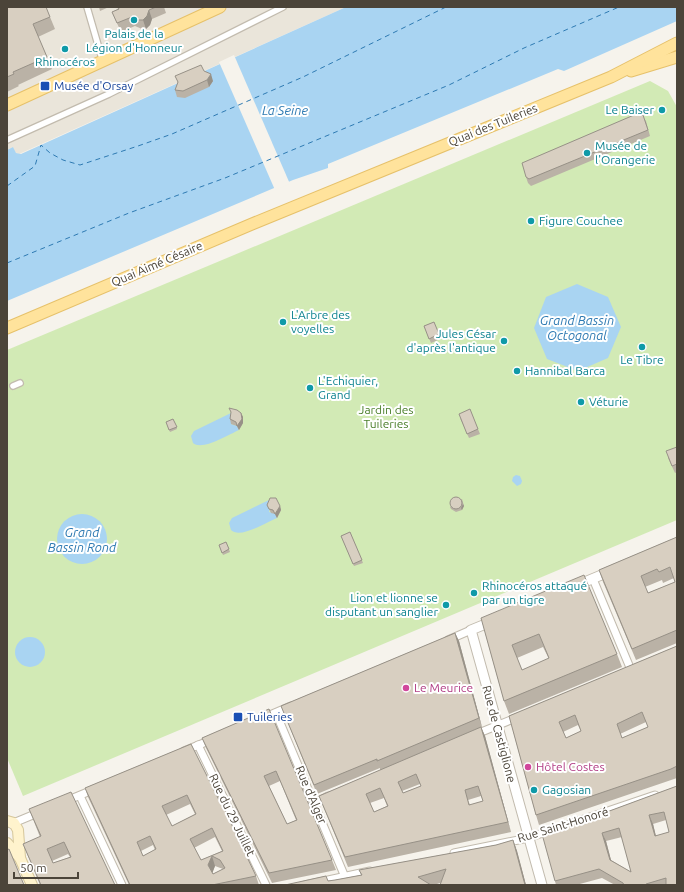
<svg xmlns="http://www.w3.org/2000/svg" width="684" height="892" viewBox="0 0 684 892" font-family="Ubuntu,sans-serif">
<rect width="100%" height="100%" fill="#f6f3ec"/>
<polygon fill="#eae5da" points="7,7 346,7 19,154 14,152 13,147 7,150"/>
<polygon fill="#d2eab5" points="650,81 668,91 677,107 677,520 23,796 7,758 7,350"/>
<g fill="#a9d4f2">
<polygon points="346,7 677,7 677,21 564,71 558,69 328,164 328,168 293,180 7,301 7,150 13,147 16,153 21,154"/>
<polygon points="577,284 608,297 621,327 608,358 578,371 547,359 534,328 546,297"/>
<path d="M231 413 233 417 231 420V424L237 426 239 430C228 435 202 451 193 443L191 436 194 431Z"/>
<polygon points="516,475 520,476 522,481 521,484 517,486 512,481 513,477"/>
<path d="M269 500 271 505 269 512 275 513 277 518C265 523 240 539 231 530L229 523 232 518Z"/>
<circle cx="82" cy="539" r="25"/>
<circle cx="30" cy="652" r="15"/>
</g>
<polygon fill="#f6f3ec" points="234,55 290,184 275,190 219,62"/>
<g fill="none" stroke-linecap="round" stroke-linejoin="round">
<g stroke="#2e7ab2" stroke-width="1" stroke-dasharray="5 4" stroke-linecap="butt">
<polyline points="7,186 35,166 41,145 50,153 63,160 80,165 138,146 172,134 303,77 446,7"/>
<polyline points="7,263 129,213 225,178 449,85 524,48 619,7"/>
</g>
<defs>
<g id="pedestrian">
<polyline points="87,7 103,62"/>
<polyline points="7,140 109,94 283,7"/>
<polyline points="13,386 20,383"/>
</g>
<g id="minor">
<polyline points="593,579 631,670"/>
<polyline points="448,640 471,630"/>
<polyline points="276,713 345,877"/>
<polyline points="263,718 291,706"/>
<polyline points="474,735 518,717"/>
<polyline points="198,745 266,885"/>
<polyline points="184,751 211,740"/>
<polyline points="80,796 122,885"/>
<polyline points="66,801 95,789"/>
<polyline points="314,803 328,796"/>
<polyline points="11,824 40,812"/>
<polyline points="454,853 528,838 655,795"/>
<polyline points="305,885 370,871"/>
</g>
<g id="tertiary">
<polyline points="575,586 611,571"/>
<polyline points="493,621 471,630 542,885"/>
</g>
<g id="secondary">
<polyline points="7,821 14,823 18,830 20,858 32,885"/>
<polyline points="7,843 20,858"/>
</g>
<g id="primary">
<polyline points="631,71 677,57"/>
<polyline points="7,105 220,7"/>
<polyline points="7,328 252,224 611,77 677,43"/>
</g>
</defs>
<use href="#pedestrian" stroke="#c2bbae" stroke-width="8"/>
<use href="#minor" stroke="#c2bbae" stroke-width="9"/>
<use href="#tertiary" stroke="#c2bbae" stroke-width="11"/>
<use href="#secondary" stroke="#d6c79b" stroke-width="12"/>
<use href="#primary" stroke="#e6c16a" stroke-width="13"/>
<use href="#pedestrian" stroke="#fff" stroke-width="5.5"/>
<use href="#minor" stroke="#fff" stroke-width="7"/>
<use href="#tertiary" stroke="#fff" stroke-width="9"/>
<use href="#secondary" stroke="#fff3cd" stroke-width="10"/>
<use href="#primary" stroke="#ffe39c" stroke-width="11"/>
</g>
<g fill="#bab2a6" fill-rule="evenodd">
<polygon points="7,7 50,17 55,29 38,37 47,57 52,69 18,85 19,86 7,92"/>
<polygon points="99,7 109,7 100,11"/>
<polygon points="117,7 164,7 166,13 152,19 150,25 146,29 142,29 135,26 121,32 112,12 118,9"/>
<polygon points="175,76 213,81 209,87 185,98 177,97 175,90 178,82"/>
<polygon points="642,116 646,121 650,136 531,186 528,183 526,177"/>
<polygon points="434,322 440,339 431,343 424,326"/>
<polygon points="241,413 243,417 243,423 239,430 237,426 231,424 230,419"/>
<polygon points="460,418 478,429 480,434 469,438"/>
<polygon points="173,419 177,429 170,432 166,422"/>
<polygon points="677,447 677,472 675,473 668,458"/>
<polygon points="462,499 464,506 462,510 456,512 451,509 450,507"/>
<polygon points="267,505 280,506 281,510 277,518 275,514 271,513"/>
<polygon points="350,532 363,563 354,566 341,536"/>
<path d="M677 537V643L636 660 603 582 599 570ZM674 578 675 582 648 593 645 587 662 580 663 583Z"/>
<polygon points="226,542 230,552 223,555 219,545"/>
<path d="M481 618 617 654 622 667 509 714 504 701ZM543 647 549 659 522 670 517 658Z"/>
<path d="M455 633 459 641 482 727H481L485 736 511 832 348 867 319 796 380 770V768L317 794 281 706ZM420 784 421 786 403 793 402 791ZM481 796 483 801 470 805 468 800ZM384 798 387 806 374 812 370 803Z"/>
<path d="M677 646V778L539 825 536 815 509 716ZM646 722 648 727 622 738 620 734ZM578 725 581 731 566 738 563 732Z"/>
<path d="M269 709 332 860 336 870 272 883 206 748 202 738ZM280 781 296 820 287 824 269 786Z"/>
<path d="M191 744 256 876 259 885H129L88 797 85 788ZM190 804 195 814 172 826 166 815ZM215 837 222 851 201 860 194 848ZM153 845 155 850 143 856 141 851ZM215 866 223 869 213 874 212 873Z"/>
<path d="M677 786V885H615L602 878 576 885H556L555 881 558 830ZM666 820 669 832 656 836 653 824ZM622 837 631 872 611 860 606 841Z"/>
<path d="M29 809 115 885H40L23 844 40 837ZM68 854 70 857 53 863 52 861Z"/>
<polygon points="513,840 517,851 526,885 440,885 440,883 434,885 285,885 335,880 361,875 359,870 496,845"/>
</g>
<g fill="#979187">
<polygon points="149,10 152,19 150,25 146,29 143,20"/>
<polygon points="211,74 213,81 209,87 207,80"/>
<polygon points="241,413 243,417 243,423 239,430 237,426"/>
<polygon points="463,504 464,506 462,510 461,508"/>
<polygon points="280,506 281,510 277,518 275,514"/>
<polygon points="455,633 459,641 482,727 479,718"/>
<polygon points="481,727 485,736 511,832 508,822"/>
<polygon points="649,815 653,824 658,845 655,836"/>
<polygon points="602,833 606,841 613,868 610,860"/>
<polygon points="513,840 517,851 526,885 525,885"/>
<polygon points="212,856 215,866 212,874 208,865"/>
</g>
<g fill="#d8cfc1" stroke="#979187" fill-rule="evenodd">
<polygon points="7,7 46,7 50,17 33,24 47,57 13,72 14,74 7,77"/>
<polygon points="118,7 156,7 149,10 147,16 143,20 138,20 132,17 117,23 112,12 119,9"/>
<polygon points="201,65 204,71 211,74 207,80 183,91 175,90 178,82 175,76"/>
<polygon points="641,112 642,116 643,115 648,130 529,179 526,177 522,163"/>
<polygon points="434,322 439,334 429,339 424,326"/>
<polygon points="229,408 237,410 241,413 242,419 237,426 236,422 230,419 231,412"/>
<polygon points="470,409 478,429 467,434 459,414"/>
<polygon points="173,419 177,427 169,430 166,422"/>
<polygon points="677,447 677,464 672,466 666,451"/>
<circle cx="456" cy="503" r="6"/>
<polygon points="270,498 276,498 280,506 275,514 273,510 269,509 267,505"/>
<polygon points="350,532 362,560 353,564 341,536"/>
<path d="M677 537V630L632 649 599 570ZM670 567 675 582 648 593 641 576 657 569 659 572Z"/>
<polygon points="226,542 229,549 222,553 219,545"/>
<path d="M584 575 617 654 504 701 481 618ZM539 634 549 658 522 670 512 645Z"/>
<polygon points="455,633 479,718 377,761 377,759 314,785 281,706"/>
<path d="M677 646V766L671 769 536 815 509 716ZM642 712 648 727 622 738 617 724ZM575 715 581 731 566 738 559 722Z"/>
<path d="M269 709 332 860 269 873 202 738ZM276 771 297 820 287 824 264 776Z"/>
<path d="M481 727 508 822 345 857 319 796ZM416 774 421 786 403 793 398 782ZM478 786 483 801 469 805 465 790ZM380 788 388 806 374 812 366 794Z"/>
<path d="M191 744 220 802H221L256 876 212 885H130L85 788ZM187 795 196 814 172 826 162 806ZM212 828 223 851 201 860 190 839ZM150 836 156 849 143 856 137 842ZM212 856 220 860 225 868 213 874 208 865Z"/>
<path d="M677 786V885H666V878L646 884V885H624L623 883 599 869 555 881 542 834 558 830ZM664 812 669 832 655 836 649 815ZM619 828 631 872 610 860 602 833Z"/>
<path d="M71 792 115 885H41L23 844 41 836 29 809ZM64 842 71 857 53 863 47 849Z"/>
<polygon points="513,840 525,885 440,885 446,869 418,877 431,885 285,885 326,876 328,881 335,880 362,875 359,870 496,845"/>
<polygon points="9,849 24,885 7,885 7,850"/>
</g>
<g fill="#0f9aa8" stroke="#fff" stroke-width="1.5">
<circle cx="134" cy="20" r="4"/>
<circle cx="65" cy="49" r="4"/>
<circle cx="662" cy="110" r="4"/>
<circle cx="587" cy="153" r="4"/>
<circle cx="531" cy="221" r="4"/>
<circle cx="283" cy="322" r="4"/>
<circle cx="504" cy="341" r="4"/>
<circle cx="642" cy="347" r="4"/>
<circle cx="517" cy="371" r="4"/>
<circle cx="310" cy="388" r="4"/>
<circle cx="581" cy="402" r="4"/>
<circle cx="474" cy="593" r="4"/>
<circle cx="446" cy="605" r="4"/>
<circle cx="534" cy="790" r="4"/>
</g>
<g fill="#1a4fb4" stroke="#fff" stroke-width="1.5">
<rect x="40" y="81" width="10" height="10" rx="2"/>
<rect x="233" y="712" width="10" height="10" rx="2"/>
</g>
<g fill="#d1479c" stroke="#fff" stroke-width="1.5">
<circle cx="406" cy="688" r="4"/>
<circle cx="528" cy="767" r="4"/>
</g>
<g text-anchor="middle" stroke-width="4" stroke-linejoin="round" paint-order="stroke">
<g font-size="12" fill="#0d838f" stroke="#fff" text-anchor="start">
<text x="134" y="38" text-anchor="middle">Palais de la<tspan x="134" dy="14">Légion d'Honneur</tspan></text>
<text x="65" y="66" text-anchor="middle">Rhinocéros</text>
<text x="654" y="114" text-anchor="end">Le Baiser</text>
<text x="595" y="150">Musée de<tspan x="595" dy="14">l'Orangerie</tspan></text>
<text x="539" y="225">Figure Couchee</text>
<text x="291" y="319">L'Arbre des<tspan x="291" dy="14">voyelles</tspan></text>
<text x="496" y="338" text-anchor="end">Jules César<tspan x="496" dy="14">d'après l'antique</tspan></text>
<text x="642" y="364" text-anchor="middle">Le Tibre</text>
<text x="525" y="375">Hannibal Barca</text>
<text x="318" y="385">L'Echiquier,<tspan x="318" dy="14">Grand</tspan></text>
<text x="589" y="406">Véturie</text>
<text x="482" y="590">Rhinocéros attaqué<tspan x="482" dy="14">par un tigre</tspan></text>
<text x="438" y="602" text-anchor="end">Lion et lionne se<tspan x="438" dy="14">disputant un sanglier</tspan></text>
<text x="542" y="794">Gagosian</text>
</g>
<g font-size="12" fill="#164399" stroke="#fff" text-anchor="start">
<text x="54" y="90">Musée d'Orsay</text>
<text x="247" y="721">Tuileries</text>
</g>
<g font-size="12" fill="#4b4439" stroke="#fff">
<text transform="translate(493 125) rotate(-22)" y="4">Quai des Tuileries</text>
<text transform="translate(157 264) rotate(-23)" y="4">Quai Aimé Césaire</text>
<text transform="translate(499 734) rotate(75)" y="4">Rue de Castiglione</text>
<text transform="translate(311 795) rotate(67)" y="4">Rue d'Alger</text>
<text transform="translate(232 815) rotate(64)" y="4">Rue du 29 Juillet</text>
<text transform="translate(563 825) rotate(-17)" y="4">Rue Saint-Honoré</text>
</g>
<g font-size="12" fill="#4a7f2a" stroke="#fff">
<text x="386" y="414">Jardin des<tspan x="386" dy="14">Tuileries</tspan></text>
</g>
<g font-size="12" fill="#b23c85" stroke="#fff" text-anchor="start">
<text x="414" y="692">Le Meurice</text>
<text x="536" y="771">Hôtel Costes</text>
</g>
<g font-size="13" font-style="italic" fill="#2e7ab2" stroke="#fff">
<text x="285" y="115">La Seine</text>
<text x="577" y="325">Grand Bassin<tspan x="577" dy="15">Octogonal</tspan></text>
<text x="82" y="537">Grand<tspan x="82" dy="15">Bassin Rond</tspan></text>
</g>
</g>
<rect width="684" height="892" fill="none" stroke="#4b4439" stroke-width="16"/>
<path d="M14 872v6h64v-6" fill="none" stroke="#4b4439" stroke-width="2"/>
<text x="20" y="872" font-size="12" fill="#4b4439" stroke="#ffffff" stroke-width="3" paint-order="stroke">50 m</text>
</svg>
